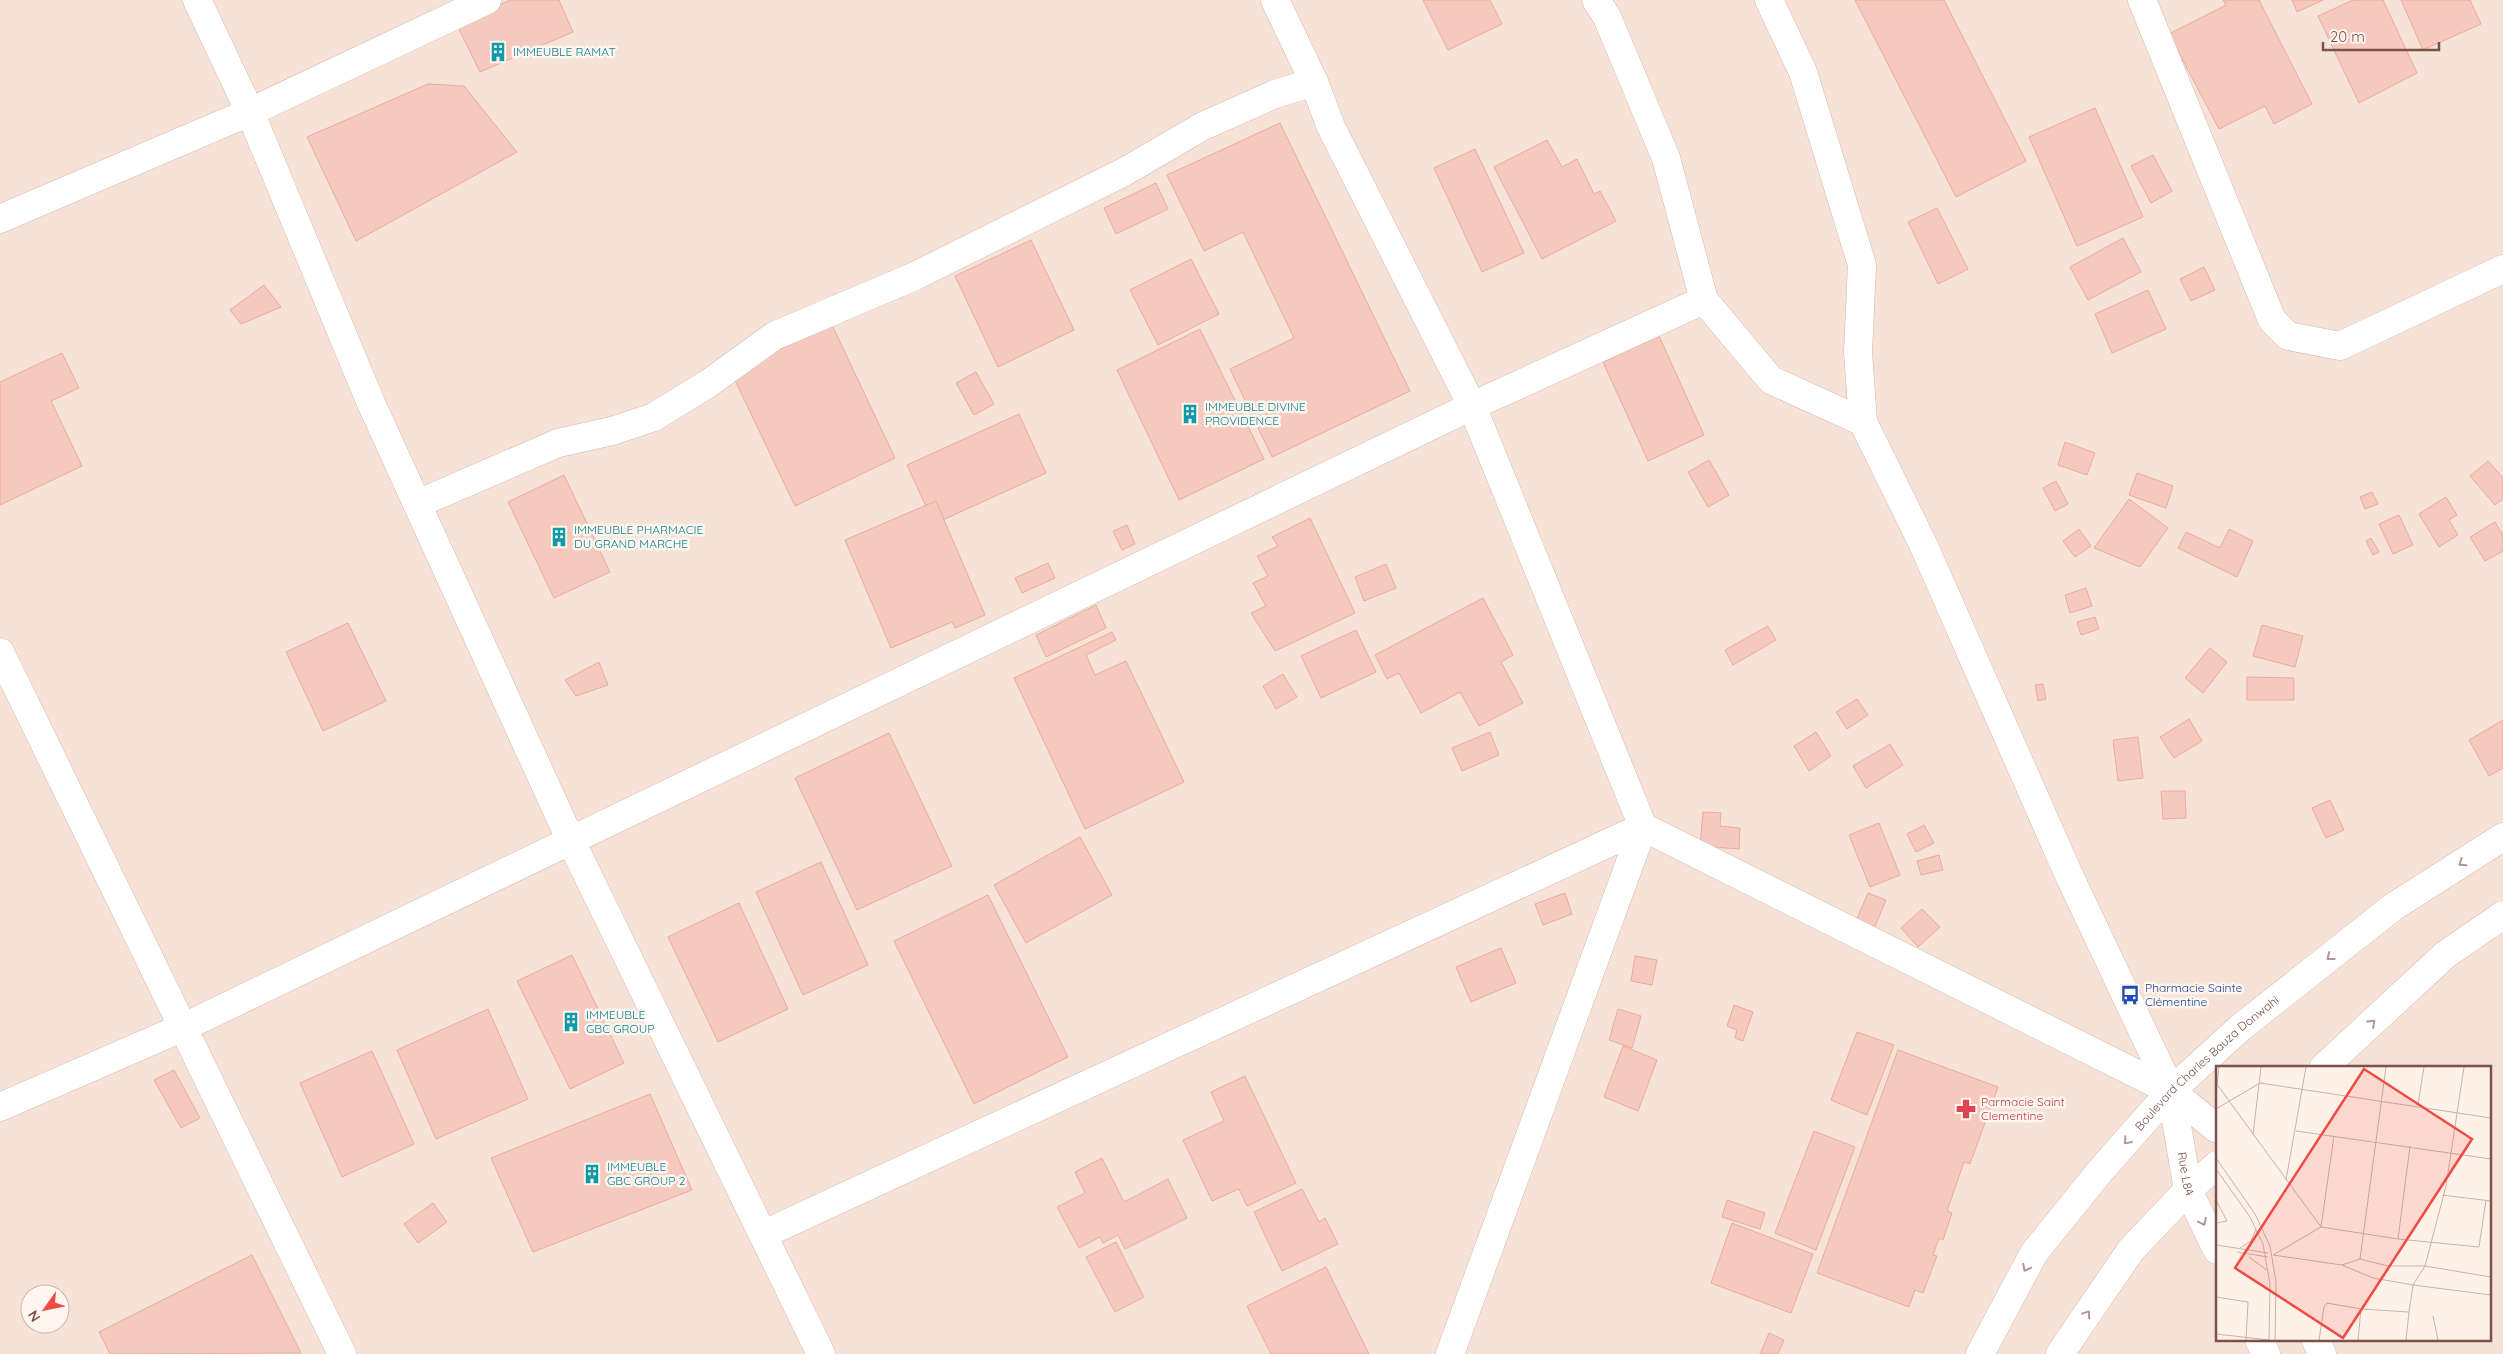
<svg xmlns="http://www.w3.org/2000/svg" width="2503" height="1354" viewBox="0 0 2503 1354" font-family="Quicksand,sans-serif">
<rect width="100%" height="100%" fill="#fef1e8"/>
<path fill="#f6e2d6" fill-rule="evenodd" d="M0 0H2503V1354H0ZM2217 1068H2489V1340H2217ZM30 1294H60V1324H30Z"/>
<g fill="#f6c9be" stroke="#eaab9d">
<polygon points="510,0 559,0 573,32 480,72 457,25"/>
<polygon points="1423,0 1490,0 1502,24 1448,50"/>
<polygon points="1855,0 1944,0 2026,161 1956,197"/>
<polygon points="2223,0 2259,0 2312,104 2274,124 2265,106 2219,129 2169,34 2226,5"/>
<polygon points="2292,0 2323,0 2297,12"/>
<polygon points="2353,0 2383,0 2417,73 2359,103 2318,16"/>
<polygon points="2401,0 2470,0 2481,24 2423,50"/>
<polygon points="428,84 464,86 517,152 356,241 307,137"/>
<polygon points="2095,108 2143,217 2077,246 2029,137"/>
<polygon points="1280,123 1410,391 1272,457 1230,369 1294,338 1243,232 1204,251 1167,175"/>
<polygon points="1547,140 1562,167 1577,159 1594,194 1600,191 1616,221 1542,259 1494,167"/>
<polygon points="1475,149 1524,253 1482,272 1434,168"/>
<polygon points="2153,155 2172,191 2151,203 2131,166"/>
<polygon points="1156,183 1168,209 1116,234 1104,208"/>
<polygon points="1937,208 1968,269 1938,284 1908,222"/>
<polygon points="2123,238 2141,272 2088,300 2070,267"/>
<polygon points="1031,240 1074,330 998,367 955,276"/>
<polygon points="1191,259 1219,314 1158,345 1130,290"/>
<polygon points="2204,267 2215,290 2191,301 2180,279"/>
<polygon points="264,285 281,307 241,324 230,310"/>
<polygon points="2148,290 2166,329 2112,353 2095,314"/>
<polygon points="832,325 895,458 795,506 731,372"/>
<polygon points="1200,329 1264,459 1179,500 1117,370"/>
<polygon points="1659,336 1704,435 1648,461 1603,362"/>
<polygon points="62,353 79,388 51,401 82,466 0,505 0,382"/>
<polygon points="976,372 994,404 974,415 956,383"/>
<polygon points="1019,414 1046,473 934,524 907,465"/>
<polygon points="2065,442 2095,453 2087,475 2058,465"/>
<polygon points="1709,460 1729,495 1708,507 1688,472"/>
<polygon points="2488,461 2503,478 2503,499 2495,505 2470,476"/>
<polygon points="2137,473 2173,486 2166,508 2129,495"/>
<polygon points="564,475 610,572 554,598 508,502"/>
<polygon points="2056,481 2068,504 2055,511 2043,488"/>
<polygon points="2372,492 2378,504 2365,509 2360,497"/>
<polygon points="2446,497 2457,515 2449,520 2458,535 2439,547 2419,514"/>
<polygon points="2129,499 2168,528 2140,567 2094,548"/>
<polygon points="936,501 985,615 955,628 952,622 891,648 845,540"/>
<polygon points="2399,515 2413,545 2393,554 2379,524"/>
<polygon points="1310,518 1355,613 1275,651 1251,613 1266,606 1253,583 1268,576 1257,556 1278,546 1272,537"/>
<polygon points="2495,522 2503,535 2503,551 2485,561 2470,537"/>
<polygon points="1127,525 1135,544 1122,550 1113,531"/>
<polygon points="2079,529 2091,546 2075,557 2063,541"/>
<polygon points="2229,529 2253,541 2237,577 2178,548 2186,532 2220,548"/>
<polygon points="2371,538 2379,552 2373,555 2366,541"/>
<polygon points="1048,563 1055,578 1022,593 1015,578"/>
<polygon points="1386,564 1396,588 1364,601 1355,577"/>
<polygon points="2086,588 2092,606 2070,613 2065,595"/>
<polygon points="1483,598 1513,655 1501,662 1523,703 1479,726 1460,692 1421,713 1399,673 1387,679 1375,655"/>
<polygon points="1096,605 1106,628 1046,657 1036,635"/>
<polygon points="2095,617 2099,629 2081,635 2077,622"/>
<polygon points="348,623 386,701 323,731 286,652"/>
<polygon points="2262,625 2303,636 2295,667 2253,656"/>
<polygon points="1768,626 1776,640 1733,665 1725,650"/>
<polygon points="1356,630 1376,672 1321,698 1301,656"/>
<polygon points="1112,632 1116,640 1086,655 1095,675 1126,661 1184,782 1085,829 1014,678"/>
<polygon points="2210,648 2227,662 2203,693 2185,678"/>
<polygon points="599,662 608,685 576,696 565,680"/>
<polygon points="1283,674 1297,697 1276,709 1263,686"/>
<polygon points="2247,677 2294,678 2294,700 2247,700"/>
<polygon points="2043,684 2046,699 2038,701 2035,685"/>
<polygon points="1857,699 1868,715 1847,729 1836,712"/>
<polygon points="2189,719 2202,741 2174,758 2160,737"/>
<polygon points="2503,720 2503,768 2489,776 2469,740"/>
<polygon points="1490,732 1499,755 1462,771 1452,748"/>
<polygon points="1816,732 1831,756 1809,771 1794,746"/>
<polygon points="889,733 952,866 857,910 795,778"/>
<polygon points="2138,737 2143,778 2118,781 2113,740"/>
<polygon points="1890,744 1903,765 1866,788 1853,766"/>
<polygon points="2161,791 2185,791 2186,818 2163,819"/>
<polygon points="2330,800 2344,830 2326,838 2312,808"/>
<polygon points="1703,812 1721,813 1720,826 1740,828 1739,849 1700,846"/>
<polygon points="1879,823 1900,875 1870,887 1849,835"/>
<polygon points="1924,825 1934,843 1916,852 1907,834"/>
<polygon points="1080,837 1112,895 1026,943 994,885"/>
<polygon points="1939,855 1943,870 1921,875 1917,861"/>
<polygon points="821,862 868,965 803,995 756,892"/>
<polygon points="1565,893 1572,914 1543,925 1535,904"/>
<polygon points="1868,893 1886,900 1874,929 1856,921"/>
<polygon points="988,895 1068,1057 974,1104 894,941"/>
<polygon points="739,903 788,1009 718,1042 668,937"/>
<polygon points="1922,909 1940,927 1918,947 1901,928"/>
<polygon points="1501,948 1516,983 1471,1002 1456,967"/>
<polygon points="572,955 624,1063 570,1089 517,981"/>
<polygon points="1635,956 1657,960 1652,985 1631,981"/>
<polygon points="1734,1005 1753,1012 1743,1041 1735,1038 1737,1030 1727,1026"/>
<polygon points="488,1009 528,1099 436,1139 397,1050"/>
<polygon points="1618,1009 1641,1016 1632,1048 1609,1040"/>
<polygon points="1857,1032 1894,1045 1867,1115 1831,1100"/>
<polygon points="1623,1046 1657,1060 1638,1111 1604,1097"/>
<polygon points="1898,1050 1998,1087 1970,1164 1964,1162 1947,1211 1952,1213 1943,1240 1939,1238 1933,1255 1937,1256 1923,1293 1915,1290 1909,1307 1817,1273"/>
<polygon points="372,1051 414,1144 342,1177 300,1083"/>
<polygon points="174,1070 200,1118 181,1128 154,1080"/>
<polygon points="1245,1076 1296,1183 1247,1206 1239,1189 1212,1201 1183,1140 1224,1121 1211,1092"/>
<polygon points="650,1094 692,1190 533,1252 491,1158"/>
<polygon points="1814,1131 1855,1147 1816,1250 1775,1233"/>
<polygon points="1102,1158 1124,1202 1168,1179 1187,1218 1125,1249 1118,1235 1103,1243 1100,1237 1079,1248 1057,1207 1085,1193 1075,1172"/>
<polygon points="1302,1189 1319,1222 1325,1218 1338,1244 1282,1271 1254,1212"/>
<polygon points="1727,1200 1765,1213 1760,1229 1722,1217"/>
<polygon points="433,1203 447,1222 418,1243 404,1224"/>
<polygon points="1732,1223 1813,1254 1791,1313 1711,1283"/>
<polygon points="1116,1242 1144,1297 1115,1312 1086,1257"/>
<polygon points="252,1255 301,1353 110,1354 99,1332"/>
<polygon points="1326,1267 1369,1354 1271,1354 1247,1306"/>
<polygon points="1769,1333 1784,1340 1778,1354 1760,1354"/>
</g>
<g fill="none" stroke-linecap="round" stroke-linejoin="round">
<defs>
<g id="minor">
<polyline points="197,0 250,112 371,403 570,839 821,1354"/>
<polyline points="1275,0 1314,82"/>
<polyline points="1596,0 1607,17 1666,158 1704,300 1771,380 1863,422 1923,544 2068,873 2171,1091"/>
<polyline points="1769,0 1803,72 1862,265 1858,352 1863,422"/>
<polyline points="2142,0 2272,320 2288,336 2340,346 2503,269"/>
<polyline points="0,219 250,112 487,0"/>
<polyline points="417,504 558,443 612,431 654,417 709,383 774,336 915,276 1124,172 1203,126 1275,94 1314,82 1331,127 1472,406 1643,827 2171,1091"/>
<polyline points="0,652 342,1354"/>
<polyline points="0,1107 184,1027 1472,406 1704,300"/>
<polyline points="764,1234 1643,827"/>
<polyline points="1450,1354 1643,827"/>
</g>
<g id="secondary">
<polyline points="2323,1068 2445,955 2503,915"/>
<path id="s1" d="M2171 1091 2188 1190 2217 1250"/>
<polyline points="2171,1091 2217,1129"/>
<polyline points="2259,1340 2266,1354"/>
<polyline points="2316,1340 2322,1354"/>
<path id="s2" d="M1980 1354 2034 1253 2101 1170 2171 1091 2240 1028 2393 907 2503 837"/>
<polyline points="2060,1354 2131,1250 2188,1190 2217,1165"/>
</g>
</defs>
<use href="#minor" stroke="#d4b9af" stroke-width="29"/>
<use href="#secondary" stroke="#dab9af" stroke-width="29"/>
<use href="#minor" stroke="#fff" stroke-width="28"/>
<use href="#secondary" stroke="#fff" stroke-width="28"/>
</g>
<defs><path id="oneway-chevron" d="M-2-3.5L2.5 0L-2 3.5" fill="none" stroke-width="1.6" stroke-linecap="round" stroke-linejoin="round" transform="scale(1.25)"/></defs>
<g stroke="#b09792">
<use href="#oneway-chevron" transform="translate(2462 863) rotate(147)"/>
<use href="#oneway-chevron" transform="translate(2330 957) rotate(142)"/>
<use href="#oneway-chevron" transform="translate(2372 1023) rotate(-43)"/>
<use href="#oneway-chevron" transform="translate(2127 1141) rotate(131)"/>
<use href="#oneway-chevron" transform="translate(2203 1222) rotate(65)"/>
<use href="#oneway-chevron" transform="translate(2026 1268) rotate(118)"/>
<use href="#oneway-chevron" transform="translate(2087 1314) rotate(-56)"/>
</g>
<defs>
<symbol id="building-bare" viewBox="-9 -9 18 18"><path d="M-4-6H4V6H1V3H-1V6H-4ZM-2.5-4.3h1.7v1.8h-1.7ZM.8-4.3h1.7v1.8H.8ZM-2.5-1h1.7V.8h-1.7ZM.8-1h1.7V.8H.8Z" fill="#0f9aa8" stroke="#fff6f0" stroke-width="2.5" paint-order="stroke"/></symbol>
<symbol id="bus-bare" viewBox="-9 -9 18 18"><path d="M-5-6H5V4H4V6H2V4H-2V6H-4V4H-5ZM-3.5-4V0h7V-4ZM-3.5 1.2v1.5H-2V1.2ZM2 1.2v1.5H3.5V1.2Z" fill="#1a4fb4" stroke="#fff6f0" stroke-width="2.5" paint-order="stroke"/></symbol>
<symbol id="pharmacy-bare" viewBox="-9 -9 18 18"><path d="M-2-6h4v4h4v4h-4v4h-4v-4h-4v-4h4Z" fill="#e0444e" stroke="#fff6f0" stroke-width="2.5" paint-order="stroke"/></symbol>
</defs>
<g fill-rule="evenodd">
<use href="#building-bare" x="484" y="38" width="28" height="28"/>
<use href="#building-bare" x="1176" y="400" width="28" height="28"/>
<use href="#building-bare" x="545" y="523" width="28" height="28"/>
<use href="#bus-bare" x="2116" y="981" width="28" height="28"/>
<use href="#building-bare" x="557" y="1008" width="28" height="28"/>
<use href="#pharmacy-bare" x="1952" y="1095" width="28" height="28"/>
<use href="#building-bare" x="578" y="1160" width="28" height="28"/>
</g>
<g text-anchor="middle" stroke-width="5" stroke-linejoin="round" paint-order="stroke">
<g font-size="12" fill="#0d838f" stroke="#fff6f0" text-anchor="start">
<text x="513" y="56">IMMEUBLE RAMAT</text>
<text x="1205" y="411">IMMEUBLE DIVINE<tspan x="1205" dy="14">PROVIDENCE</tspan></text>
<text x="574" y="534">IMMEUBLE PHARMACIE<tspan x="574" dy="14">DU GRAND MARCHE</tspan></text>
<text x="586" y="1019">IMMEUBLE<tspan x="586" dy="14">GBC GROUP</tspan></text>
<text x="607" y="1171">IMMEUBLE<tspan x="607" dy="14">GBC GROUP 2</tspan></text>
</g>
<g font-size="12" fill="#164399" stroke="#fff6f0" text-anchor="start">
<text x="2145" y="992">Pharmacie Sainte<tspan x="2145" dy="14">Clémentine</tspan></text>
</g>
<g font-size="12" fill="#7b5249" stroke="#fff6f0">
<text dy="4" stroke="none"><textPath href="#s2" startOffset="372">Boulevard Charles Bauza Donwahi</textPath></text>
<text dy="4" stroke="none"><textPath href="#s1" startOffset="84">Rue L84</textPath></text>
</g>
<g font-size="12" fill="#be3a42" stroke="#fff6f0" text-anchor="start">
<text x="1981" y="1106">Parmacie Saint<tspan x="1981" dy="14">Clementine</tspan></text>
</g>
</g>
<g transform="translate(2216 1066)">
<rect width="275" height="275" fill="#fef1e8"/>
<path fill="none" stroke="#cab1a8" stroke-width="1" d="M0 17 105 161M1 19 3 1M202 39 208 1M0 43 44 17 275 52M80 65 275 93M37 69 45 1M0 92 39 148 54 180 60 216 59 274M0 103 34 151 47 178 54 218 53 274M70 114 90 1M226 129 275 135M0 134 11 155 0 157M105 161 118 70M182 173 263 181 270 134M0 179 52 187M24 182 35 175 40 163M21 186 52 191M57 189 126 199 144 193 172 200H209L230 120 248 1M57 189 105 161 182 173 194 80M33 191 52 205M144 193 170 1M126 199 157 212 197 219 209 200 275 211M0 231 32 236 30 274M217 250 222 274M0 268 53 274M103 274 108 241 111 237 145 243M142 274 145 243 193 246 197 219 275 229M190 274 193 246"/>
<path fill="#f04b45" fill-opacity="0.15" stroke="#f04b45" stroke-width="2.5" d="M148 3 256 73 127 272 19 202Z"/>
<rect width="275" height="275" fill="none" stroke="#7b5249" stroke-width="2.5"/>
</g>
<g transform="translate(45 1309) rotate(237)"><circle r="24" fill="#fff6f0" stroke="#cab4ad"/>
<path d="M0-4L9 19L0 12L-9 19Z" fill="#f04b45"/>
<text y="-8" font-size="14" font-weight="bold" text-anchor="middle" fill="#7b5249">N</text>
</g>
<path d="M2323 42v8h116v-8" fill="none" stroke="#7b5249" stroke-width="2.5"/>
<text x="2330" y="42" font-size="15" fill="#7b5249" stroke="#fff6f0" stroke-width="4" paint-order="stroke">20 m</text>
</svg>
